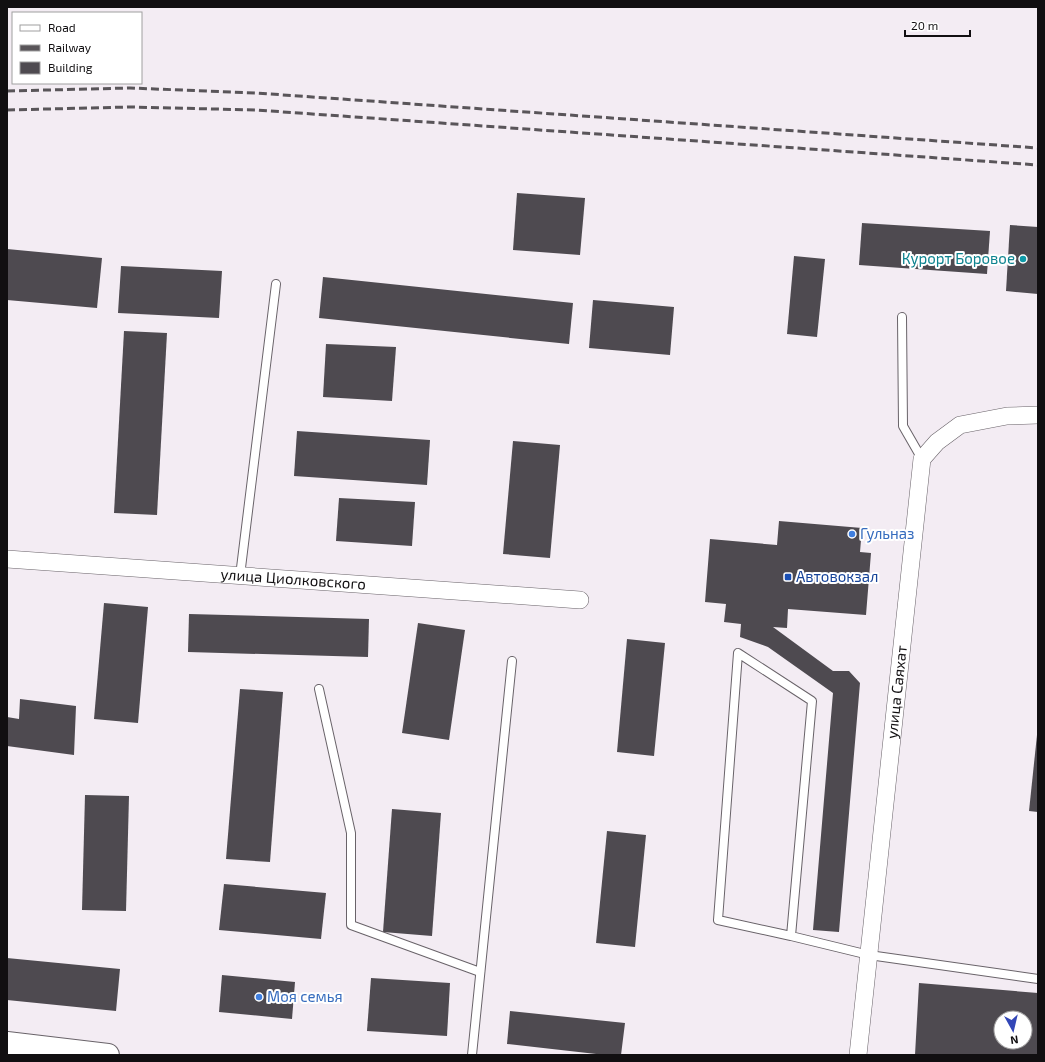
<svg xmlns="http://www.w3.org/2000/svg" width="1045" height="1062" viewBox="0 0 1045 1062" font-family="'Exo 2',sans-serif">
<rect width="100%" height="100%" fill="#f3ecf3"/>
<g fill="#4e4a50" fill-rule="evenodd">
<polygon points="517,193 585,198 580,255 513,250"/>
<polygon points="862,223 990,231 987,274 859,265"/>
<polygon points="1010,225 1038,227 1038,294 1006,291"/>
<polygon points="7,249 102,258 97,308 7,300"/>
<polygon points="794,256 825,259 817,337 787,334"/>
<polygon points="121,266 222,271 219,318 118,313"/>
<polygon points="323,277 573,303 569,344 319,318"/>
<polygon points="593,300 674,307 670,355 589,348"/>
<polygon points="124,331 167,333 157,515 114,513"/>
<polygon points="326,344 396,347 392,401 323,397"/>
<polygon points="297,431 430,440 427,485 294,476"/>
<polygon points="513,441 560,445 550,558 503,554"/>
<polygon points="339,498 415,502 412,546 336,541"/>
<polygon points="779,521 862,528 860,552 871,553 866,615 788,609 787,628 773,627 833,671 849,671 860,683 839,932 813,930 833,693 768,647 740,637 741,624 724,622 726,604 705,602 710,539 777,545"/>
<polygon points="104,603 148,607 138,723 94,719"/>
<polygon points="189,614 369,619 368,657 188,652"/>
<polygon points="418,623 465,630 449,740 402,733"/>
<polygon points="627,639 665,643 654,756 617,752"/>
<polygon points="240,689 283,692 270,862 226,859"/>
<polygon points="20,699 76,706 74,755 7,746 7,717 19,719"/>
<polygon points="1037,735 1038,735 1038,812 1029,811"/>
<polygon points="85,795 129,796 126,911 82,910"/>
<polygon points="392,809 441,813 432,936 383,932"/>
<polygon points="607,831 646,835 635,947 596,943"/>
<polygon points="224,884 326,893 321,939 219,930"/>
<polygon points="7,958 120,969 116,1011 7,1000"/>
<polygon points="222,975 295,982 292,1019 219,1012"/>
<polygon points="371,978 450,983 447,1036 367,1031"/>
<path d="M919 983 1038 993V1055H915ZM1001 1018H1025V1042H1001Z"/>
<polygon points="510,1011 625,1023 621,1055 605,1055 507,1044"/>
</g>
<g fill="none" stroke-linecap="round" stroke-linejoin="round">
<defs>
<g id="lane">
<polyline points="902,317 903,426 922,459"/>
<polyline points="240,576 276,284"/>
<polyline points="319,689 351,833 351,925 480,972"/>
<polyline points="791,936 812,701 738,653 718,920 791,936 869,955 1038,979"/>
<polyline points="472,1055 512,661"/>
</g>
<g id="street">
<path id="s1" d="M7 559 580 600"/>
<path id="s2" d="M858 1055 922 459 937 442 960 425 1007 416 1038 415"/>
</g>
<polyline id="secondary" points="7,1043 108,1055"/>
</defs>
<use href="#lane" stroke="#696369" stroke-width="10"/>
<use href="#street" stroke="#696369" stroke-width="18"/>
<use href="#secondary" stroke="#696369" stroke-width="24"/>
<use href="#lane" stroke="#fff" stroke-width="8"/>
<use href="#street" stroke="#fff" stroke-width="17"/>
<use href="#secondary" stroke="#fff" stroke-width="22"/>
<g stroke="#595559" stroke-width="3" stroke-dasharray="8 4" stroke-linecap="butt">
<polyline points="7,91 130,88 256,93 1038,148"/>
<polyline points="7,110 130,107 256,110 1038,165"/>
</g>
</g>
<circle fill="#0f9aa8" stroke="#fff" stroke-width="1.5" cx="1023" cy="259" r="4"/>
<g fill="#3f7fe0" stroke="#fff" stroke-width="1.5">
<circle cx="852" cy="534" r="4"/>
<circle cx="259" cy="997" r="4"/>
</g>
<rect fill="#1a4fb4" stroke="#fff" stroke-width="1.5" x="784" y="573" width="8" height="8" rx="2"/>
<g text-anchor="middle" stroke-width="4" stroke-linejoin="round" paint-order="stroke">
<g font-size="15" fill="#0d838f" stroke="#fff" text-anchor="end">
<text x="1015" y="264">Курорт Боровое</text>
</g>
<g font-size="15" fill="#366cbe" stroke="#fff" text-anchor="start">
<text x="860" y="539">Гульназ</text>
<text x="267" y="1002">Моя семья</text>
</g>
<g font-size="15" fill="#164399" stroke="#fff" text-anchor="start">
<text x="796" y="582">Автовокзал</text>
</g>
<g font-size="15" fill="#110f11" stroke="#fff">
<text dy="5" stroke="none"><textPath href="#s1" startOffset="287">улица Циолковского</textPath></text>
<text dy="5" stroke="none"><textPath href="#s2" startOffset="365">улица Саяхат</textPath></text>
</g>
</g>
<rect width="1045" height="1062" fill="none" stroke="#110f11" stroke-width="16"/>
<rect x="12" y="12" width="130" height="72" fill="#ffffff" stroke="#a09fa0"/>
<rect x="20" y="25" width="20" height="6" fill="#ffffff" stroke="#a09fa0"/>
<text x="48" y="32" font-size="12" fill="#110f11">Road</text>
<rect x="20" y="45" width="20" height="6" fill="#595559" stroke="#a09fa0"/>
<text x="48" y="52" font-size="12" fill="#110f11">Railway</text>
<rect x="20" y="62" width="20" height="12" fill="#4e4a50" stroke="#a09fa0"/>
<text x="48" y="72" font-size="12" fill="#110f11">Building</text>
<g transform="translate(1013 1030) rotate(172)"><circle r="19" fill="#ffffff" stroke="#a09fa0"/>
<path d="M0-3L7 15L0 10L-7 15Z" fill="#3246b7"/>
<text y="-6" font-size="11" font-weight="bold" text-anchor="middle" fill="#110f11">N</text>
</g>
<path d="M905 30v6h65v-6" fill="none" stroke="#110f11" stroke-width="2"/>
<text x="911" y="30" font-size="12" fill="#110f11" stroke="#ffffff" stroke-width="3" paint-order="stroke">20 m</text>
</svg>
